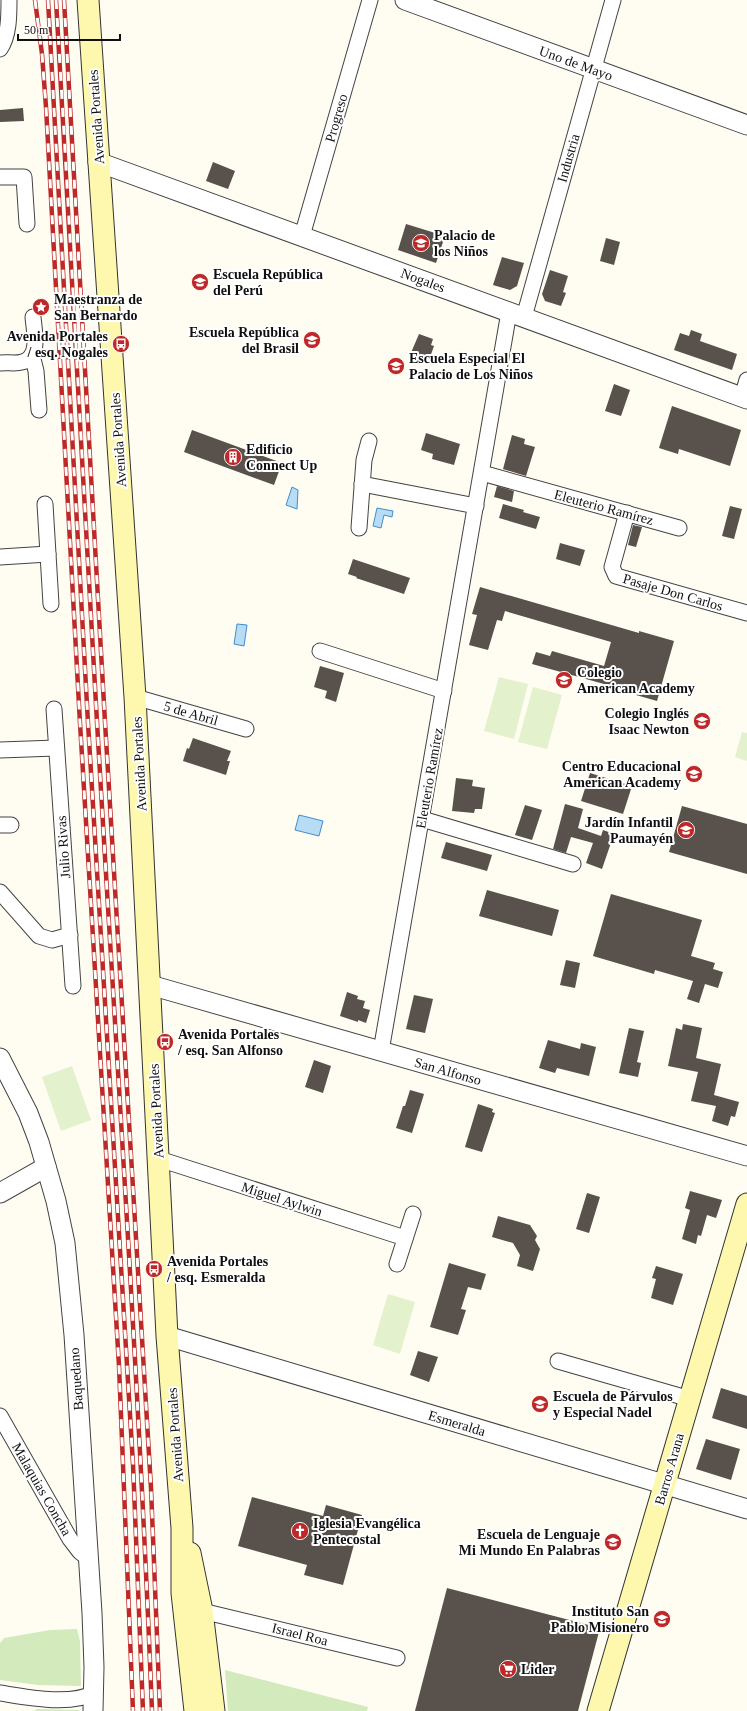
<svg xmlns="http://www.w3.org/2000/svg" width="747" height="1711" viewBox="0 0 747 1711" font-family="Georgia,serif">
<rect width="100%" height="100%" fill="#fffdf2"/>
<g fill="#d2eabc">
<polygon points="77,1629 80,1641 81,1686 38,1685 0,1680 0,1643 4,1638 50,1630"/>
<polygon points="225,1670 368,1707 367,1711 228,1711"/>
<polygon points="37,1709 79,1710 80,1711 34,1711"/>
</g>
<g fill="#e3f1cd">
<polygon points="499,677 528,684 514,739 484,731"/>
<polygon points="533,687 562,695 547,749 518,742"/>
<polygon points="742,732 747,733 747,761 735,757"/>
<polygon points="72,1066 91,1120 61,1131 42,1077"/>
<polygon points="388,1294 415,1302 400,1354 373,1345"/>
</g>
<g fill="#b8dcf6" stroke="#3f8ecc">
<polygon points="292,487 298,490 297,509 286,505"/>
<polygon points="377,508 393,511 392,517 384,515 381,528 373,526"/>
<polygon points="237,624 247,625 244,646 234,644"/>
<polygon points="299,815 323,821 319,836 295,830"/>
</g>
<g fill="#58514c">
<polygon points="23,108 24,121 0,122 0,110"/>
<polygon points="213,162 235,171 228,189 206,181"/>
<polygon points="406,224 445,236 436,263 398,250"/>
<polygon points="606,238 620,242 614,265 600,261"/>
<polygon points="502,257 524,263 517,286 510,290 493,285"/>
<polygon points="550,270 568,276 563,292 566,293 561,306 545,301 542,294"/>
<polygon points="691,330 702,334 700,341 737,354 732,370 674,350 680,333 689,336"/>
<polygon points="419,334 433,339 431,345 434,346 428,363 410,355"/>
<polygon points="614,384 630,390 621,416 605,411"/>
<polygon points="672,406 741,430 730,466 679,449 678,454 659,448"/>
<polygon points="192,430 282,463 274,485 184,452"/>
<polygon points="426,433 460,444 454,465 432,459 433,454 421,450"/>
<polygon points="512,435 525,439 524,444 535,447 526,476 503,469"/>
<polygon points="497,486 514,491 512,502 494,497"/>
<polygon points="503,504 524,510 523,512 540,517 536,529 499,518"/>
<polygon points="730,506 742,509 734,539 722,536"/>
<polygon points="633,525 642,527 636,547 628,545"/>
<polygon points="560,543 585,550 580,566 556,559"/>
<polygon points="353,559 410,578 404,594 356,578 357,577 348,574"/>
<polygon points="480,587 639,633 639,631 674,641 657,701 622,691 622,689 532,664 536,652 550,656 552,651 604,666 611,642 505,611 502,621 497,620 488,650 469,645 477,615 472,614"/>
<polygon points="320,666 344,673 336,702 325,698 327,691 314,687"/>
<polygon points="193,738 231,751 227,761 230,761 226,775 183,761 187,748 189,749"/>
<polygon points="590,773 632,786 623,814 581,801"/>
<polygon points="456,778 473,780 472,786 485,788 482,809 475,809 474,813 452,811"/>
<polygon points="565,804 583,809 578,828 601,836 603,830 614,834 602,869 586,863 593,843 571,837 566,853 553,849"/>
<polygon points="525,805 542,810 532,840 515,835"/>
<polygon points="682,806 747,824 747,874 669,852"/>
<polygon points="446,842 492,855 487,871 441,858"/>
<polygon points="487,890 559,910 552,936 479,916"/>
<polygon points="611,894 702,920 691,956 715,963 713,969 723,972 718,988 705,984 699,1003 687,999 693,981 655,970 654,974 593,956"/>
<polygon points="566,960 580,963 575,988 560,985"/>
<polygon points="347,992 358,996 357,999 365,1001 363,1008 370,1010 366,1023 358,1020 358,1022 340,1016"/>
<polygon points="414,995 433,999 425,1033 406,1029"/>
<polygon points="683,1024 702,1028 696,1058 721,1064 714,1095 739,1102 735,1117 731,1116 728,1126 712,1121 716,1106 691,1101 698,1072 668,1066 676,1028 682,1030"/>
<polygon points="629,1028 644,1031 637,1062 641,1063 638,1077 619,1073"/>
<polygon points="548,1040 580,1049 581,1043 596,1047 589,1076 557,1068 555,1073 539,1068"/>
<polygon points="314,1060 331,1066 323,1093 305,1087"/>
<polygon points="410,1090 424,1094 412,1133 396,1128 403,1106 405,1106"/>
<polygon points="478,1104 493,1109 492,1112 495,1113 482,1152 465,1147"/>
<polygon points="690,1191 722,1200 716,1218 707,1215 701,1236 698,1235 696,1244 682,1239 690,1210 685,1208"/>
<polygon points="587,1193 600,1197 589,1233 576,1229"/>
<polygon points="498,1216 530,1225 537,1236 535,1240 540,1249 533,1271 517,1266 520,1255 513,1243 492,1237"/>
<polygon points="449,1263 486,1274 481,1290 468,1287 461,1309 466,1310 458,1335 430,1327"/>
<polygon points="656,1266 683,1274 673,1305 651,1298 656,1279 652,1278"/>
<polygon points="418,1351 438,1357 429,1382 410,1375"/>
<polygon points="721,1388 747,1396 747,1429 712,1418"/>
<polygon points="706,1439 740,1449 731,1480 696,1469"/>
<polygon points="252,1497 323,1516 326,1505 362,1515 343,1585 304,1575 307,1565 238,1546"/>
<polygon points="447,1588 600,1628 578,1711 415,1711"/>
</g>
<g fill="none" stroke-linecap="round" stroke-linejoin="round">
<defs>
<g id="minor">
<path d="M0 49C9 36 9 16 9 0"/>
<polyline points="0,177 24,177 27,224"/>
<polyline points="302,236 370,0"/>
<polyline points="524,317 613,0"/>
<polyline points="32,355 36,371 39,410"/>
<path d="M0 363C7 362 16 364 22 362 41 358 34 330 33 317"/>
<polyline points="742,397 747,380"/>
<polyline points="482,473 679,528"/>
<polyline points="362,484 476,506"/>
<polyline points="45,504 51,604"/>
<polyline points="627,513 612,567 616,576 747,613"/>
<polyline points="359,528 364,460 369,441"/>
<polyline points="0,557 48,554"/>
<polyline points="320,651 444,691"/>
<polyline points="135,697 246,729"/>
<polyline points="54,709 73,986"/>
<polyline points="0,750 56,748"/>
<polyline points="422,819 573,864"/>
<polyline points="0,825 11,825"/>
<polyline points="0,892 39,936 52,940 70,935"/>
<polyline points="381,1051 509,312"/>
<polyline points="159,1159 405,1238"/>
<polyline points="397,1264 413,1214"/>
<polyline points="558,1361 690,1399"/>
<polyline points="0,1416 70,1539 80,1552 88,1558"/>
<polyline points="202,1611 397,1658"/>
<path d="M0 1693C26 1697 70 1706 94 1693"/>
</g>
<g id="tertiary">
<polyline points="405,0 747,125"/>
<polyline points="98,162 747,399"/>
<polyline points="150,985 747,1156"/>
<polyline points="0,1058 28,1113 39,1142 56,1201 65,1243 74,1335 92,1613 94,1667 93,1711"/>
<polyline points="0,1193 46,1167"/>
<polyline points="167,1336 747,1509"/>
</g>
<g id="secondary">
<polyline points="88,0 135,697 167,1336 182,1528 182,1593 195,1711"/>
<polyline points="190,1553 202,1611 214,1711"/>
<polyline points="598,1711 747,1204"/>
</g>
</defs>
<use href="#minor" stroke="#434343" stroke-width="17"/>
<use href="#tertiary" stroke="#434343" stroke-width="21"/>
<use href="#secondary" stroke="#323232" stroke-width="23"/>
<use href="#minor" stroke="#fff" stroke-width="15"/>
<use href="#tertiary" stroke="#fff" stroke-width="19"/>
<use href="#secondary" stroke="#fef8af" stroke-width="21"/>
<defs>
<g id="rail">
<polyline points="35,0 42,54 46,107 80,723 119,1366 133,1711"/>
<polyline points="48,0 88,723 133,1464 143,1711"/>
<path d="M56 0C71 241 83 482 97 722 116 1052 139 1381 152 1711"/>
<polyline points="64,0 105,722 151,1488 160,1711"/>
</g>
</defs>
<use href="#rail" stroke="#bf2829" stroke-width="4.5"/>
<use href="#rail" stroke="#fff" stroke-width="3" stroke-dasharray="9" stroke-linecap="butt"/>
</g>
<defs>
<symbol id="school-disc" viewBox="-11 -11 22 22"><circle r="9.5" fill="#bf2829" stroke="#fff"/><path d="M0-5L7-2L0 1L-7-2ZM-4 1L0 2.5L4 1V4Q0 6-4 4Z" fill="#fff"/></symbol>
<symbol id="sight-disc" viewBox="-11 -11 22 22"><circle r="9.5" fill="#bf2829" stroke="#fff"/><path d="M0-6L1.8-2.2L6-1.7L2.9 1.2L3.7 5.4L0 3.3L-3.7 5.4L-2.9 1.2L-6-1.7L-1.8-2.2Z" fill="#fff"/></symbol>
<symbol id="bus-disc" viewBox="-11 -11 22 22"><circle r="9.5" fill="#bf2829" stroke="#fff"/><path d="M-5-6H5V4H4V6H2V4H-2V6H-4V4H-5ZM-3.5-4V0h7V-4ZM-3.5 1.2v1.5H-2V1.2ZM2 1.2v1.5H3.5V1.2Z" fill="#fff"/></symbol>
<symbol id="building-disc" viewBox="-11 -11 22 22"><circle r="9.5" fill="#bf2829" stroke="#fff"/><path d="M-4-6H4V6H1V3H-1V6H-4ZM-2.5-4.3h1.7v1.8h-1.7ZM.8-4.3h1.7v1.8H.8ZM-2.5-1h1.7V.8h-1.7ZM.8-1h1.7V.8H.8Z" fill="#fff"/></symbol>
<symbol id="church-disc" viewBox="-11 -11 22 22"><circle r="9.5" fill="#bf2829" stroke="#fff"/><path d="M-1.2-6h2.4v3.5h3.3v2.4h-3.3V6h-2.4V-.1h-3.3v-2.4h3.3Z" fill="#fff"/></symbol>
<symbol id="supermarket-disc" viewBox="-11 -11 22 22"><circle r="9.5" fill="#bf2829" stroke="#fff"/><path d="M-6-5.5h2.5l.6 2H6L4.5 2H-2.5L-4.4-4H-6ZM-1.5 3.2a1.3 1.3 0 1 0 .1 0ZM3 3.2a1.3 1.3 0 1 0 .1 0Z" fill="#fff"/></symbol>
</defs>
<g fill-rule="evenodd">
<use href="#school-disc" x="411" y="233" width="20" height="20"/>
<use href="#school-disc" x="190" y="272" width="20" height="20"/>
<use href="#sight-disc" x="31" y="297" width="20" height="20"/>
<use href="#school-disc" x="302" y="330" width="20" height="20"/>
<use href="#bus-disc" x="111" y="334" width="20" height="20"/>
<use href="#school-disc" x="386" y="356" width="20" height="20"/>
<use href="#building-disc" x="223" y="447" width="20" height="20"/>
<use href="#school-disc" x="554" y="670" width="20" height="20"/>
<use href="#school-disc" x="692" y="711" width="20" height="20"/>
<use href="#school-disc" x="684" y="764" width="20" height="20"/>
<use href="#school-disc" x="676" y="820" width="20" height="20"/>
<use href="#bus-disc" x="155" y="1032" width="20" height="20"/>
<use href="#bus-disc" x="144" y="1259" width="20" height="20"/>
<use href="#school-disc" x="530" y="1394" width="20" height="20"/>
<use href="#church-disc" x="290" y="1521" width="20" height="20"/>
<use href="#school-disc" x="603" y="1532" width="20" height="20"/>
<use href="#school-disc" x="652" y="1609" width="20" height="20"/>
<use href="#supermarket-disc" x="498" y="1659" width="20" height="20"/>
</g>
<g text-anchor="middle" stroke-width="4" stroke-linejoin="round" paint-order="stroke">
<g font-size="14" fill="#101010" stroke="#fff">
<text transform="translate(576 63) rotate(20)" y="5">Uno de Mayo</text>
<text transform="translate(96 117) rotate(-94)" y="5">Avenida Portales</text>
<text transform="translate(336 118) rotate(-74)" y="5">Progreso</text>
<text transform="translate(568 158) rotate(-74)" y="5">Industria</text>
<text transform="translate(423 280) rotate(20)" y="5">Nogales</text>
<text transform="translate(118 440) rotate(-94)" y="5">Avenida Portales</text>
<text transform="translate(604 507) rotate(15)" y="5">Eleuterio Ramírez</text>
<text transform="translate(673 592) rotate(16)" y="5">Pasaje Don Carlos</text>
<text transform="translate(191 713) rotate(16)" y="5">5 de Abril</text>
<text transform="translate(139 764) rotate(-93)" y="5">Avenida Portales</text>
<text transform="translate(429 778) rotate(-80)" y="5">Eleuterio Ramírez</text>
<text transform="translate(63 847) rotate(-94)" y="5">Julio Rivas</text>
<text transform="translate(448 1071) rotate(16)" y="5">San Alfonso</text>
<text transform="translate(156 1111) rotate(-93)" y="5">Avenida Portales</text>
<text transform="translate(282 1199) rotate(18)" y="5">Miguel Aylwin</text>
<text transform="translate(76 1379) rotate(-94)" y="5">Baquedano</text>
<text transform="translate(457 1423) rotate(17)" y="5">Esmeralda</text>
<text transform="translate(175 1435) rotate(-94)" y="5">Avenida Portales</text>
<text transform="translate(669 1469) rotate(-74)" y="5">Barros Arana</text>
<text transform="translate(42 1489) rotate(60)" y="5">Malaquias Concha</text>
<text transform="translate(300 1634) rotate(14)" y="5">Israel Roa</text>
</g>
<g font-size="14" font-weight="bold" fill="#101010" stroke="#fff" text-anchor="start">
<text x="434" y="240">Palacio de<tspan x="434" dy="16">los Niños</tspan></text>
<text x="213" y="279">Escuela República<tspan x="213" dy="16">del Perú</tspan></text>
<text x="54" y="304">Maestranza de<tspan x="54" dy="16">San Bernardo</tspan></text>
<text x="299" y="337" text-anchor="end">Escuela República<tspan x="299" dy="16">del Brasil</tspan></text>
<text x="108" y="341" text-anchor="end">Avenida Portales<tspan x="108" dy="16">/ esq. Nogales</tspan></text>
<text x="409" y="363">Escuela Especial El<tspan x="409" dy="16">Palacio de Los Niños</tspan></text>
<text x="246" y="454">Edificio<tspan x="246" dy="16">Connect Up</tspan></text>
<text x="577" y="677">Colegio<tspan x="577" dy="16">American Academy</tspan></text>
<text x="689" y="718" text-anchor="end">Colegio Inglés<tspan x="689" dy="16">Isaac Newton</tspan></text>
<text x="681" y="771" text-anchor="end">Centro Educacional<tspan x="681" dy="16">American Academy</tspan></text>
<text x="673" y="827" text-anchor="end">Jardín Infantil<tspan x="673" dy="16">Paumayén</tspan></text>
<text x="178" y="1039">Avenida Portales<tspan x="178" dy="16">/ esq. San Alfonso</tspan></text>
<text x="167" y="1266">Avenida Portales<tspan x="167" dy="16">/ esq. Esmeralda</tspan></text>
<text x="553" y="1401">Escuela de Párvulos<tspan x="553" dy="16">y Especial Nadel</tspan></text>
<text x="313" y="1528">Iglesia Evangélica<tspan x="313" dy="16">Pentecostal</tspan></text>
<text x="600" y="1539" text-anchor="end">Escuela de Lenguaje<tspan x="600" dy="16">Mi Mundo En Palabras</tspan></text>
<text x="649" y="1616" text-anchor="end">Instituto San<tspan x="649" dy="16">Pablo Misionero</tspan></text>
<text x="521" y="1674">Lider</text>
</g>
</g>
<path d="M18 34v6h102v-6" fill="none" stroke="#101010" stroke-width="2"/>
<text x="24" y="34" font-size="12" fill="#101010" stroke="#ffffff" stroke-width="3" paint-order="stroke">50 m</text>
</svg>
